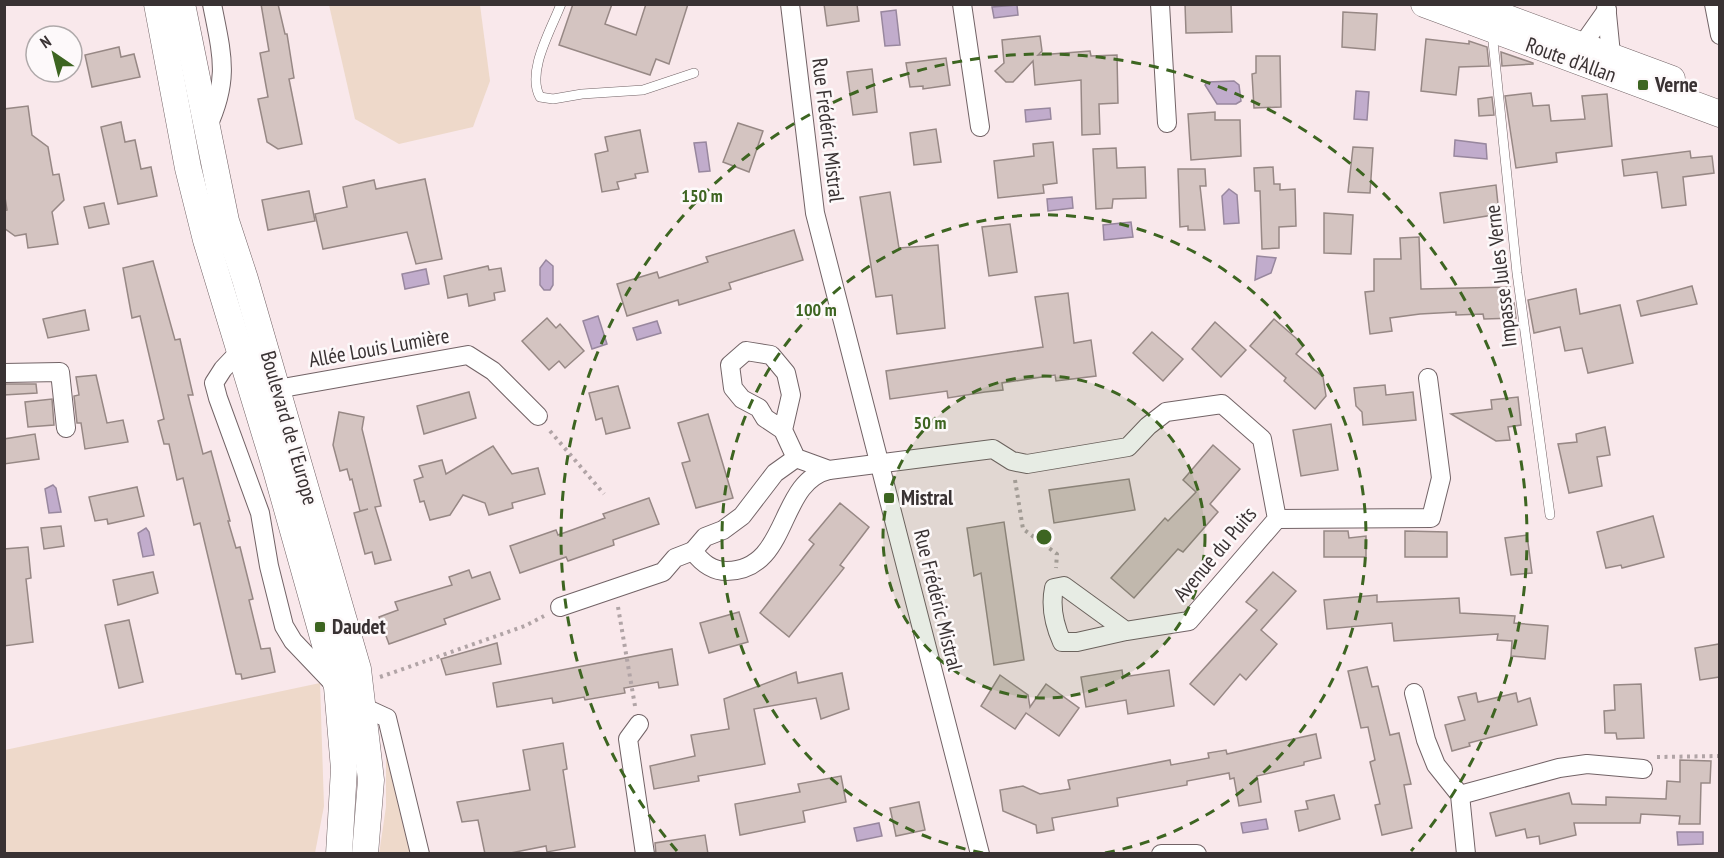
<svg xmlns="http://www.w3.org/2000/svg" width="1724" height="858" viewBox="0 0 1724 858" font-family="'PT Sans Narrow',sans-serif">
<rect width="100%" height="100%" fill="#f9e8eb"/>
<g fill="#eed9ca">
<polygon points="329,5 480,5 490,81 473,127 399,144 355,119"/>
<polygon points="320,683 324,806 315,853 5,853 5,750"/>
<polygon points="386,740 410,853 379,854 386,807"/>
</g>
<g fill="#c1accc" stroke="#98879e" stroke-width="1.5">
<polygon points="1017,5 1018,15 994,18 992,7"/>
<polygon points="896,10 900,45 885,46 881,12"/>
<polygon points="1234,81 1239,85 1241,101 1236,104 1217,104 1205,85 1207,82"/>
<polygon points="1356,91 1369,92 1367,120 1354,119"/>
<polygon points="1050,108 1051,119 1026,122 1025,110"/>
<polygon points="1455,140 1486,144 1487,159 1454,156"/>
<polygon points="706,142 710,171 699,172 694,143"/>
<polygon points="1229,189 1237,195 1239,223 1224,224 1222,196"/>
<polygon points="1072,197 1073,208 1048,211 1047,199"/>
<polygon points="1131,222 1133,237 1104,240 1103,225"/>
<polygon points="1257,256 1276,258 1271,273 1255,280"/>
<polygon points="546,260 553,266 553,285 550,290 544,290 540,285 540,268"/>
<polygon points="426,269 429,284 405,289 402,274"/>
<polygon points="598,316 607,344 592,349 583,321"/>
<polygon points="657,321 661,333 637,340 633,328"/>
<polygon points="53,485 56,488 61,512 49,513 45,489"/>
<polygon points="146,528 149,532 154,555 143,557 138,533"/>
<polygon points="1266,819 1268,829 1243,833 1241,823"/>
<polygon points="879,823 882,836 857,841 854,828"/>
<polygon points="1677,832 1703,832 1703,844 1678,845"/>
</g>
<g fill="#d4c4c1" stroke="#978885" stroke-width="1.5">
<polygon points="261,4 278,4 285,34 287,34 294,78 289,79 302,144 278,149 267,142 258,99 268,97 260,53 269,51"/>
<polygon points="573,4 612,4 605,24 636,35 646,4 688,4 669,64 656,59 650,75 559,45"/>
<polygon points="824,4 857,4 859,21 827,26"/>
<polygon points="1185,4 1231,4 1232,32 1186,33"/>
<polygon points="1343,12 1377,14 1375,50 1342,47"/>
<polygon points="1040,36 1042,51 1038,55 1090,51 1091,56 1117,55 1118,103 1099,104 1100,134 1082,135 1081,80 1035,85 1033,61 1013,82 1006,82 995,71 1004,63 1002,40"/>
<polygon points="1426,39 1469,44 1469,41 1487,47 1489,66 1459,67 1456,95 1421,91"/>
<polygon points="119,47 121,57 134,54 140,77 92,87 85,55"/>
<polygon points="1501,52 1533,63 1533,64 1502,66"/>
<polygon points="1256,56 1280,56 1281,107 1254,108 1252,74 1256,73"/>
<polygon points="946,58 950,85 923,89 923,86 910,87 906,63"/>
<polygon points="872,69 877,112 853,115 847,72"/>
<polygon points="1531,93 1533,106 1549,105 1551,121 1585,119 1582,96 1607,94 1612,146 1556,153 1557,162 1516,168 1505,96"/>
<polygon points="1492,97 1494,115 1479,116 1478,99"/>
<polygon points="28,106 32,135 48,147 53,175 59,174 64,200 52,212 58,244 28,248 26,234 15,236 4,228 4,211 7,210 4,191 4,109"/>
<polygon points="1215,112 1215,120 1240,120 1241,156 1191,160 1188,114"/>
<polygon points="121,122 125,142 135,140 141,169 151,167 157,196 118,204 101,127"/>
<polygon points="738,123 763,131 749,172 723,162"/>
<polygon points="936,129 941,162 914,165 910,133"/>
<polygon points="640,130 648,172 635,174 636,178 617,182 619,189 602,192 595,154 608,151 605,137"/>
<polygon points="1053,142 1057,183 1043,185 1044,193 998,198 994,161 1034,156 1033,144"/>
<polygon points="1353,147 1373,148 1370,193 1348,192"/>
<polygon points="1116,148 1117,168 1145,167 1146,198 1113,199 1112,208 1096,209 1093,149"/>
<polygon points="1690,151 1691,158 1712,156 1714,173 1683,177 1686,205 1662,208 1657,172 1624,176 1622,160"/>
<polygon points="1273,167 1274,184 1280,184 1280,190 1295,189 1296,226 1279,227 1279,248 1262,249 1260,191 1255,191 1254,168"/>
<polygon points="1178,169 1205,169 1206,186 1200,186 1205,230 1188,230 1188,226 1180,227"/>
<polygon points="425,179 442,259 416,264 407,232 323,249 315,214 347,207 343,187 374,180 376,189"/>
<polygon points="1496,185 1499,214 1444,223 1440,193"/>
<polygon points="309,191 315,221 268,230 262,200"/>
<polygon points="890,192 899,248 938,245 945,328 897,334 892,295 876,297 860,197"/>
<polygon points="104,203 109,224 89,228 84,207"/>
<polygon points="1324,213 1353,215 1351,254 1324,253"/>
<polygon points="1010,224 1017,272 989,276 982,227"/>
<polygon points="794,230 803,260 729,283 731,289 679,305 678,300 627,316 617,284 657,272 659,278 708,262 706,257"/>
<polygon points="1419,237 1421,289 1510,287 1511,304 1514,303 1516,318 1484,319 1483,314 1456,315 1456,312 1420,314 1390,318 1392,331 1370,334 1365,292 1374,291 1374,259 1401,259 1400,238"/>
<polygon points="153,261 175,340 180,339 193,395 188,395 203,454 211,451 230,521 228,521 236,548 240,547 253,599 249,600 261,649 270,648 275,672 242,679 241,674 236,674 200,523 194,525 183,478 177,480 169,444 164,444 158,421 164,419 140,316 132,318 123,268"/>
<polygon points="488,266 489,270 501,268 505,291 494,293 495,300 469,306 467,294 448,298 444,276"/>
<polygon points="1692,286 1697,304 1641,316 1637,301"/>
<polygon points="1576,289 1580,314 1620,305 1633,363 1588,373 1582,348 1565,351 1560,327 1534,333 1528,300"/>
<polygon points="1068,293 1074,343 1091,340 1096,376 1056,381 1055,375 1002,383 1003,390 985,392 948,398 947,391 890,399 886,371 1043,347 1035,297"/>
<polygon points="85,310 89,330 48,338 43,319"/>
<polygon points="547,318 556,328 560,324 584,351 565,368 559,361 549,370 522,341"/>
<polygon points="1274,319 1304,345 1296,354 1323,377 1326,396 1315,409 1284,381 1286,378 1250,346"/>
<polygon points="1215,322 1246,350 1221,377 1192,349"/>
<polygon points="1152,332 1183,359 1163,381 1133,353"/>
<polygon points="96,375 107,423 123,420 128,442 85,449 81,423 77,423 74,396 79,395 76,377"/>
<polygon points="4,384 36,384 37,393 4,395"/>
<polygon points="1385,385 1386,395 1413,392 1416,420 1363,425 1362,412 1356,406 1354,388"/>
<polygon points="618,386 630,428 606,434 602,418 596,420 589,393"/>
<polygon points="469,392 476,418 424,434 417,406"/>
<polygon points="1518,397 1521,425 1508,427 1510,440 1496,441 1451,414 1492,409 1491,400"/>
<polygon points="52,399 54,425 28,427 25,402"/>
<polygon points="339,412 364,417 362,429 381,506 375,507 391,560 375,564 372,552 365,554 354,513 368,509 360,511 352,479 350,480 347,469 340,471 333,445"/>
<polygon points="708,414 733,498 696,508 682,463 690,461 678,423"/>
<polygon points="1331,424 1338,470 1301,476 1293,430"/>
<polygon points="1605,427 1610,455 1597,457 1602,486 1569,493 1558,444 1577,442 1576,434"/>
<polygon points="35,434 39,459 4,464 4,439"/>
<polygon points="1213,445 1240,469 1210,504 1218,512 1183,552 1178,549 1134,598 1111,578 1165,518 1168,521 1196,492 1183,480"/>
<polygon points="493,446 512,474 538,468 545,494 512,503 513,508 489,515 485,503 463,495 450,515 430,520 424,501 420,502 414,480 423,477 419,466 442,460 446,474"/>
<polygon points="1129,479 1135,510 1054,523 1049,490"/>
<polygon points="137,487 144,516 108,524 107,519 95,521 89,497"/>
<polygon points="649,498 659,524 613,540 614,545 568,561 566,557 520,573 510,546 556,530 558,535 605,518 603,514"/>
<polygon points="840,503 869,527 840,565 844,568 789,637 760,613 814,544 809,540"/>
<polygon points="1653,516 1664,557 1622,568 1621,565 1606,568 1597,532"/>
<polygon points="1004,522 1024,660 994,665 981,573 974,576 967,528"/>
<polygon points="61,526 64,546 44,549 41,528"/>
<polygon points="1324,531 1348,531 1349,538 1366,536 1366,557 1324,557"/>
<polygon points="1405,531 1447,532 1447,557 1405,557"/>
<polygon points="1527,535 1532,573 1511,575 1505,538"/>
<polygon points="28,547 31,578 26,579 33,642 4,646 4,549"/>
<polygon points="469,570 472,578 490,572 500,599 444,619 446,624 389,644 379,617 398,610 395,602 452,585 449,577"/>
<polygon points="153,572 158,593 118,605 113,580"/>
<polygon points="1273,572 1296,591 1261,630 1277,644 1246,680 1240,674 1214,705 1190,684 1257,610 1246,602"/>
<polygon points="1377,595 1377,602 1459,598 1460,613 1515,616 1514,623 1548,626 1545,659 1511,656 1512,641 1497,640 1498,634 1394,641 1392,623 1327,629 1324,600"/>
<polygon points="739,612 748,642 709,653 700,623"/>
<polygon points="129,620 143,682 119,688 105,625"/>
<polygon points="497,643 501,664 446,675 441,659"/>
<polygon points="1719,644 1719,677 1700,680 1695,648"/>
<polygon points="672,649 678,685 659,688 658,682 624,688 625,693 585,700 584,697 553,703 552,698 497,707 493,683"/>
<polygon points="1367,667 1372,687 1378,686 1390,735 1399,733 1411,784 1404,785 1412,828 1382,835 1375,805 1380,804 1370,762 1375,760 1368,727 1361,728 1348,671"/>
<polygon points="1122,670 1123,677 1169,670 1174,706 1128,714 1126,700 1086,707 1081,677"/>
<polygon points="796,672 798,683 842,673 849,709 821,719 816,698 754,709 765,764 698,776 699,781 654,789 650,766 695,756 691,735 729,729 724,699"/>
<polygon points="1000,675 1028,695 1030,707 1046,684 1079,708 1059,736 1026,713 1015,729 981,706"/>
<polygon points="1641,684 1644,738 1617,739 1616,733 1605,733 1604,711 1615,710 1614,685"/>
<polygon points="1476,693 1478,702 1516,693 1518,702 1530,698 1537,725 1469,743 1470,746 1452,751 1445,725 1465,720 1458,697"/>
<polygon points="1316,734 1321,758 1304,762 1304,765 1257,776 1261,802 1239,806 1234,778 1230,779 1229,773 1187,781 1187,785 1117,798 1118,806 1052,818 1054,830 1037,833 1036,825 1003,811 1000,790 1023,786 1040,794 1070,789 1068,780 1170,760 1171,765 1209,758 1208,753 1226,750 1227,754"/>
<polygon points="563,743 567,769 563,770 575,847 547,852 546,846 506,854 485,854 478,820 462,822 457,802 530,790 523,750"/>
<polygon points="1680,760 1711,761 1710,783 1701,783 1700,824 1679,824 1680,816 1641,814 1640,823 1574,823 1576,835 1540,844 1539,836 1527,838 1525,829 1496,836 1490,813 1569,793 1572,804 1606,805 1606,797 1666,799 1667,781 1680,782"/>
<polygon points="841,776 846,802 803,811 805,822 740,835 735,804 800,792 798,784"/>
<polygon points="1334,795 1340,819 1299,831 1295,811 1308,809 1306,801"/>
<polygon points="919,802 925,830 896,836 890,808"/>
<polygon points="705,835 708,854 656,854 655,843"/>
</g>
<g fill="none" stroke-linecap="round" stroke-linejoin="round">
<defs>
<g id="lane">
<path d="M561 4C551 30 526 72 540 97L553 99 582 94 643 90 694 73"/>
<polyline points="1492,32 1517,273 1550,515"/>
</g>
<g id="street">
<polyline points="790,4 815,213 980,854"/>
<polyline points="962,4 980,127"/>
<polyline points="1160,4 1167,123"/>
<polyline points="1606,4 1611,54 1608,65"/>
<polyline points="1714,4 1720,35"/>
<polyline points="1580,55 1583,44 1607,10"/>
<path d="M207 128C230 79 222 55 212 4"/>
<polyline points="240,351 223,369 214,383 218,398 260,513 269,566 284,626 293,641 333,683"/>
<polyline points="4,373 60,372 66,428"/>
<polyline points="277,389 468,355 493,371 538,416"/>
<path d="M783 430 765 418 759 408 742 399 733 388 730 365 746 351 771 355 786 373 791 395 783 430 796 458 829 470 993 449 1012 461 1027 464 1128 447 1148 426 1166 412 1222 404 1262 439 1277 519 1189 621 1126 631 1064 586 1054 588C1050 607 1054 624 1062 642H1077L1126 631"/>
<path d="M796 458 775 473 742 516 723 530 705 537 693 551C702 563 712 571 727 571 790 570 777 482 829 470"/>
<polyline points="1277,519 1431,518 1441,478 1428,378"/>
<polyline points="560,607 663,572 675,558 693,551"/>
<polyline points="1414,693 1426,740 1436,765 1460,795 1466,854"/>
<polyline points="363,707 387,718 420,854"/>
<polyline points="639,724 628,739 645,854"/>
<polyline points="1460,795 1559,768 1587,764 1643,769"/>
<polyline points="1161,854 1197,854"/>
</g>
<g id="secondary">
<polyline points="157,4 188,168 206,240 276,470 337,687 344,769 339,854"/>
<polyline points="182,4 226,221 245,279 358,669 371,780 365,854"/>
<polyline points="1424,4 1720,114"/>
<polyline points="1470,4 1672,79"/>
</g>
</defs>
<use href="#lane" stroke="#726366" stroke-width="10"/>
<use href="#street" stroke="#726366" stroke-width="20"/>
<use href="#secondary" stroke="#726366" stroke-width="27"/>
<g stroke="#b1a4a6" stroke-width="4" stroke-dasharray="3 4.5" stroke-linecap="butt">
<polyline points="550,431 604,494"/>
<polyline points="1015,480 1023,529 1057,554 1056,568"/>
<polyline points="618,607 635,706"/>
<polyline points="380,677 525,626 544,616"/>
<polyline points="1657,757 1720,756"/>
</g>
<use href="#lane" stroke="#fff" stroke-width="9"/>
<use href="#street" stroke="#fff" stroke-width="18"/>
<use href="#secondary" stroke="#fff" stroke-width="26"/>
</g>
<circle cx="1044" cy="537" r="161" fill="#3d6521" fill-opacity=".12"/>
<g fill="none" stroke="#3d6521" stroke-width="3" stroke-dasharray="10 8">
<circle cx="1044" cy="537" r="161"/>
<path d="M983 853A322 322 0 1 1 1105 853"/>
<path d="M677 851A483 483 0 1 1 1411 851"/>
</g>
<g fill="#3d6521" stroke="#fdf9fa" stroke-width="2">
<rect x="1637" y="79" width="12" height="12" rx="3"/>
<rect x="883" y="492" width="12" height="12" rx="3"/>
<rect x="314" y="621" width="12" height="12" rx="3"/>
</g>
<g text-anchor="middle" stroke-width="5" stroke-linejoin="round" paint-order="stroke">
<g font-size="21" fill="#393233" stroke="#fdf9fa">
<text transform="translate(1571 60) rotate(20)" y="7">Route d'Allan</text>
<text transform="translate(828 130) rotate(83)" y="7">Rue Frédéric Mistral</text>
<text transform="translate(1501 276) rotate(-97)" y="7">Impasse Jules Verne</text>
<text transform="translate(379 348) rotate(-10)" y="7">Allée Louis Lumière</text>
<text transform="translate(289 428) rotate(74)" y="7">Boulevard de l'Europe</text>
<text transform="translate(1215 554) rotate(-50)" y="7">Avenue du Puits</text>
<text transform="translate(938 600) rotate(76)" y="7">Rue Frédéric Mistral</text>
</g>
<g font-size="21" font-weight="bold" fill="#393233" stroke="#fdf9fa" text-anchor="start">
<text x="1655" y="92">Verne</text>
<text x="901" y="505">Mistral</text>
<text x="332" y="634">Daudet</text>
</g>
</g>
<circle cx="1044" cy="537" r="9" fill="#3d6521" stroke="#fdf9fa" stroke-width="3"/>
<g font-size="18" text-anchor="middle" font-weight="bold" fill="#3d6521" stroke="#fdf9fa" stroke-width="5" stroke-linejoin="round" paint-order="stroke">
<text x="702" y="202">150 m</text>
<text x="816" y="316">100 m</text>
<text x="930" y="429">50 m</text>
</g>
<rect width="1724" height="858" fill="none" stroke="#393233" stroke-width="12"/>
<g transform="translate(54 54) rotate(325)"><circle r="28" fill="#fdf9fa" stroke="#afa9aa" stroke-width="1.5"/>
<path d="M0-4.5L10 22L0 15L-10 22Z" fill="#3d6521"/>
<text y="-9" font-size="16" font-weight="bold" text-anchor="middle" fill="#393233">N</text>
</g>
</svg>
